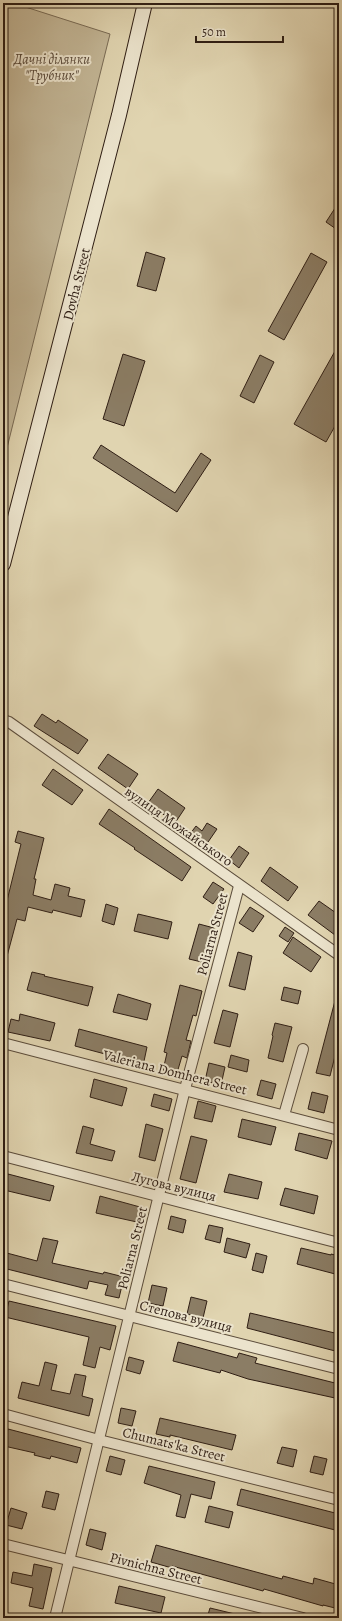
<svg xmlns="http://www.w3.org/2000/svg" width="342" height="1621" viewBox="0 0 342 1621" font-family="Alegreya,serif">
<rect width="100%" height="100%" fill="#e0d4b0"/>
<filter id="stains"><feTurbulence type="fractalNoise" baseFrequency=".005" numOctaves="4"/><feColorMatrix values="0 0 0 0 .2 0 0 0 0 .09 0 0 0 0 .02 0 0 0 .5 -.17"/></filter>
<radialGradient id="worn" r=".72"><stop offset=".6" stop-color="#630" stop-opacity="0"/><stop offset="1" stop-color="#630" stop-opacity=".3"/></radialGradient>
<polygon fill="#c2b595" stroke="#786a54" points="3,3 13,3 110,34 3,464"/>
<g fill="#8b7d65" stroke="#2f1e14">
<polygon points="339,202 339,231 326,222"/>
<polygon points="146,252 165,258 156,291 137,286"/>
<polygon points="311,253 327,262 284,340 268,331"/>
<polygon points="339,344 339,419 326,442 294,424"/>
<polygon points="123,354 145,361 124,426 103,419"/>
<polygon points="260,355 274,362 254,403 240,396"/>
<polygon points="101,445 175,493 201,453 211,460 177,512 93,458"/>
<polygon points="42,714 56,723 58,720 88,740 78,754 34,726"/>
<polygon points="108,754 138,774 128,789 98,768"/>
<polygon points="53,769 83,790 72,805 42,785"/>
<polygon points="158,789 185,808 175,823 148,803"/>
<polygon points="109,809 191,867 182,881 134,849 135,848 99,824"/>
<polygon points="207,823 217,829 206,845 190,834 196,826 202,831"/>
<polygon points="18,831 44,838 34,879 36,879 33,895 51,900 55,884 70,888 68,896 85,900 81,917 53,910 52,913 28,907 25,921 17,919 6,960 3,960 3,917 21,844 15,842"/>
<polygon points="239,846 249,853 239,868 229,860"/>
<polygon points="270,867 298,887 288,901 261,881"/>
<polygon points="213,882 224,889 213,904 203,897"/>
<polygon points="319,901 339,915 339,938 308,915"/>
<polygon points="106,904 118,908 114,925 102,921"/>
<polygon points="250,907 264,916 253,932 239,923"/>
<polygon points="138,914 172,922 168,939 134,931"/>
<polygon points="199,924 214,928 206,963 189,959"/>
<polygon points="285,927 294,933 288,942 279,936"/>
<polygon points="293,937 321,957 311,972 283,953"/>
<polygon points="238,952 252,956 245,990 229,986"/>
<polygon points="32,972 45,975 44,976 93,987 88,1006 27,990"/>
<polygon points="180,985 202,991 196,1016 193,1015 186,1040 191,1041 187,1058 182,1056 177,1073 163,1070 167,1053 164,1052"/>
<polygon points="284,987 301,991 298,1004 281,1000"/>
<polygon points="118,994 151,1004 147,1020 113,1012"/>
<polygon points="336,997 339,998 339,1053 336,1052 330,1076 316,1073"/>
<polygon points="223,1010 238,1014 230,1047 214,1043"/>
<polygon points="20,1014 55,1023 50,1041 8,1032 11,1019 19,1021"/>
<polygon points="275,1023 292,1027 283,1062 268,1058 273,1036 272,1035"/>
<polygon points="79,1029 147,1047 143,1066 119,1060 120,1058 75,1046"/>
<polygon points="231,1055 249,1060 247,1072 228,1067"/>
<polygon points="209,1063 225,1067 221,1085 205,1081"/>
<polygon points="94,1079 127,1088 122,1106 90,1097"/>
<polygon points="261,1080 276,1084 272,1099 257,1095"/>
<polygon points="312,1092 328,1096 324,1113 308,1109"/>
<polygon points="154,1094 172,1099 169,1111 151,1106"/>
<polygon points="198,1101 216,1106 212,1122 194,1118"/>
<polygon points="242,1119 276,1127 271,1145 238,1137"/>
<polygon points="146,1124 163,1129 155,1161 139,1157"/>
<polygon points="83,1126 94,1129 90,1144 115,1151 112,1161 76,1153"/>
<polygon points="299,1133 332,1141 327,1159 295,1150"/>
<polygon points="191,1136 207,1140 196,1183 180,1179"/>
<polygon points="8,1174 54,1186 50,1201 4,1190"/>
<polygon points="229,1174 262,1182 258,1199 224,1192"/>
<polygon points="285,1188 318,1196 314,1214 280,1205"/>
<polygon points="100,1196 140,1207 137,1222 96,1213"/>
<polygon points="171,1216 186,1220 183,1233 168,1229"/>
<polygon points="209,1225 223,1228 220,1243 205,1239"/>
<polygon points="43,1238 58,1241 52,1263 103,1274 104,1272 124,1277 119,1298 105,1295 108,1285 89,1281 87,1289 3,1268 3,1252 37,1261"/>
<polygon points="227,1238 250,1244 246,1258 224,1252"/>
<polygon points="301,1248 331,1255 331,1254 339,1256 339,1275 297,1264"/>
<polygon points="256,1253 267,1256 263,1273 252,1270"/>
<polygon points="152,1285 167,1288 163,1306 148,1303"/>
<polygon points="191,1297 207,1301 203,1318 187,1314"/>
<polygon points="9,1301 116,1326 110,1350 100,1347 95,1368 83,1365 89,1337 5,1317"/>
<polygon points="250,1313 339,1334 339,1352 247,1328"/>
<polygon points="178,1342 237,1358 239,1353 257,1358 255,1363 339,1384 335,1398 248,1379 221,1370 220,1373 173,1361"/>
<polygon points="129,1357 144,1361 140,1374 126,1370"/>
<polygon points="45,1362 57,1365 51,1390 70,1394 75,1374 86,1376 82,1396 93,1399 89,1416 18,1398 22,1382 39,1386"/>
<polygon points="121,1408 136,1411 132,1426 118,1423"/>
<polygon points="160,1418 236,1435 232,1450 170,1435 170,1437 156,1434"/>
<polygon points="8,1429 81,1448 77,1463 51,1456 50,1459 34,1455 35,1453 4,1446"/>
<polygon points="282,1447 297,1450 293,1467 277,1463"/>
<polygon points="110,1456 125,1460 121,1475 106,1471"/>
<polygon points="314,1456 327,1459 323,1475 310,1472"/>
<polygon points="149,1466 215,1482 211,1499 191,1494 185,1518 176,1516 181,1495 144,1483"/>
<polygon points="241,1489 339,1514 339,1531 237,1505"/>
<polygon points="46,1491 59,1494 55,1510 42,1507"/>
<polygon points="209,1506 233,1512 229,1528 205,1522"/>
<polygon points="11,1508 27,1513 22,1529 6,1525"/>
<polygon points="90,1529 106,1533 102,1550 86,1545"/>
<polygon points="156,1545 282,1579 283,1576 313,1584 314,1578 339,1585 339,1609 323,1605 323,1606 264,1589 263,1591 172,1566 172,1568 151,1562"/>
<polygon points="34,1564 52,1568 43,1609 29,1606 33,1588 11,1583 13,1572 32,1576"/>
<polygon points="119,1586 165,1597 161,1613 115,1603"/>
<polygon points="210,1608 235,1614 235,1618 207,1618"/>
</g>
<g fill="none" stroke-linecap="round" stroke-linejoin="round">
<defs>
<g id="street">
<polyline points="3,720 9,722 339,955"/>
<polyline points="3,1043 339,1130"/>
<polyline points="284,1115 303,1049"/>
<polyline points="3,1156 339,1243"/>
<polyline points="3,1284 339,1369"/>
<polyline points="3,1414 99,1440 339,1500"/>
<polyline points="3,1544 303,1618"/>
<polyline points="55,1618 185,1089 239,886"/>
</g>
<polyline id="secondary" points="3,564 119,115 145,3"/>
</defs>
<use href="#street" stroke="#5b4c3b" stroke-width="12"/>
<use href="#secondary" stroke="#2f1e14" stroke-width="16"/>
<use href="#street" stroke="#ebe3cc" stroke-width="10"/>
<use href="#secondary" stroke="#ebe3cc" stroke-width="14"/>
</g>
<g text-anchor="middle" stroke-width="4" stroke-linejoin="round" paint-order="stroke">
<g font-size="14" font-style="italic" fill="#5b4b3b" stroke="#ebe3cc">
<text x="52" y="64">Дачні ділянки<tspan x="52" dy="16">"Трубник"</tspan></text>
</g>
<g font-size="14" fill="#2f1e14" stroke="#ebe3cc">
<text transform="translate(76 284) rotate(-76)" y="5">Dovha Street</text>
<text transform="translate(179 826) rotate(35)" y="5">вулиця Можайського</text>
<text transform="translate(212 934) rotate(-75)" y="5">Poliarna Street</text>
<text transform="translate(175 1072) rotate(14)" y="5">Valeriana Domhera Street</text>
<text transform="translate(174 1186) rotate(14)" y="5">Лугова вулиця</text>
<text transform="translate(132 1248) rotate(-76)" y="5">Poliarna Street</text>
<text transform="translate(186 1316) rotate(14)" y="5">Степова вулиця</text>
<text transform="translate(174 1444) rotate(14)" y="5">Chumats'ka Street</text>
<text transform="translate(156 1568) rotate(14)" y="5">Pivnichna Street</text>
</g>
</g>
<rect width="342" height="1621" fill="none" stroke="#e0d4b0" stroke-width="16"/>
<rect x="4" y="4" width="334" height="1613" fill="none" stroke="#2f1e14" stroke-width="2"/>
<rect x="8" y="8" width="326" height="1605" fill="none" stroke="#2f1e14"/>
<path d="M196 36v6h87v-6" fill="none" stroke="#2f1e14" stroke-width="2"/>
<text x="202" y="36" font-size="12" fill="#2f1e14" stroke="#ebe3cc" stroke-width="3" paint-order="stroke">50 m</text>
<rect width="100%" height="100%" filter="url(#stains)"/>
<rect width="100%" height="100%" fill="url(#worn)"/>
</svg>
